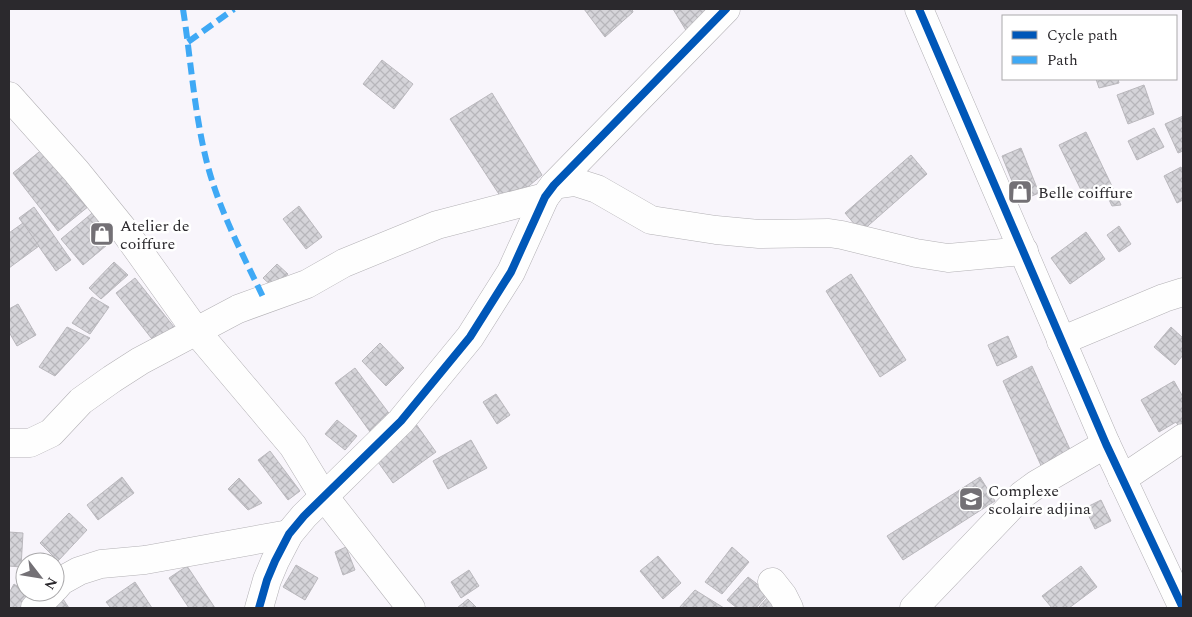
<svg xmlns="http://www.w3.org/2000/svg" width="1192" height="617" viewBox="0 0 1192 617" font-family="Spectral,serif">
<defs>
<pattern id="building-cross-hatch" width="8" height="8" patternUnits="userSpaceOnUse" patternTransform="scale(1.25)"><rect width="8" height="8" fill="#d5d4d9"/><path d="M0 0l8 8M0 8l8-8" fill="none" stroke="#b7b6bb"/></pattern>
</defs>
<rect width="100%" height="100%" fill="#f8f5fb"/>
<g fill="url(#building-cross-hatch)" stroke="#bab8bd">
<polygon points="584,9 632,9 633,12 605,37"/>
<polygon points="673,9 704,9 710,18 687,32"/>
<polygon points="382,60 413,84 394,109 363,84"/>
<polygon points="1096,79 1118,79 1119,83 1099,88"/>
<polygon points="1144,85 1154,114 1128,124 1117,95"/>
<polygon points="492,93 542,175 506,205 450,119"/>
<polygon points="1183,116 1183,151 1178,153 1165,124"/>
<polygon points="1154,128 1164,147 1137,160 1128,141"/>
<polygon points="1086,132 1121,205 1112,206 1102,185 1083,194 1059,145"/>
<polygon points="44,148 89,206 58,231 13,173"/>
<polygon points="1021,148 1039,193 1020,201 1002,156"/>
<polygon points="911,155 927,174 861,232 845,213"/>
<polygon points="1181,167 1183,172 1183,200 1177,203 1164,176"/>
<polygon points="299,206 322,237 306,249 283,219"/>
<polygon points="34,207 71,260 56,271 19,218"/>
<polygon points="97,209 119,235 83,265 61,239"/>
<polygon points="23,223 39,246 9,268 9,233"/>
<polygon points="1119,226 1131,244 1119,252 1107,235"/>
<polygon points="1086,232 1105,259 1070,284 1051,258"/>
<polygon points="114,262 128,275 101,299 89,288"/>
<polygon points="277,264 288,274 275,289 263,278"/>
<polygon points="851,274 906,360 880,377 826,291"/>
<polygon points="135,278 178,332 159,348 116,293"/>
<polygon points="92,297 109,307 90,334 72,323"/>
<polygon points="18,304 36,335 17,346 9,332 9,309"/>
<polygon points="67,327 90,338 55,376 39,367"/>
<polygon points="1171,327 1183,338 1183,355 1175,365 1154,347"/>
<polygon points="1008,336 1017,357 997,366 988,345"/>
<polygon points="380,343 404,368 386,386 362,361"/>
<polygon points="1032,366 1073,456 1043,470 1003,381"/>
<polygon points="355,368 394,420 373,436 335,383"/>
<polygon points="1174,381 1183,397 1183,425 1179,427 1176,422 1159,432 1141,400"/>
<polygon points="496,394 510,415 497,424 483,402"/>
<polygon points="337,420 357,436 345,450 325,434"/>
<polygon points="416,424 436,452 393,483 373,455"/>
<polygon points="471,440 487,468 448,489 433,461"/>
<polygon points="270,451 300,491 288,500 258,460"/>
<polygon points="122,477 134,493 98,520 87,505"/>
<polygon points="980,477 995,501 903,560 887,536"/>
<polygon points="239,478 262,503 248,510 228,489"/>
<polygon points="1101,500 1111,521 1095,529 1085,508"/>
<polygon points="69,513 87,530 58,561 40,543"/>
<polygon points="9,532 23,533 21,567 9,566"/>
<polygon points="346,547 355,570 343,575 335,552"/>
<polygon points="732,547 749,562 722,594 705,582"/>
<polygon points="658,556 681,583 663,599 640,571"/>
<polygon points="296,565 318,578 305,600 283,587"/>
<polygon points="187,566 215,608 189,608 169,578"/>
<polygon points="1081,566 1097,587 1069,608 1052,608 1042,596"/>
<polygon points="469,570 479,586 461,598 451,582"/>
<polygon points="748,577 769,593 756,608 737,608 727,600"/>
<polygon points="135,582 152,608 111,608 106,602"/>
<polygon points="14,584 30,595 20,608 9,608 9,593"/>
<polygon points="695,590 724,608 679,608"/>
<polygon points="61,596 69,608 50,608"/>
<polygon points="768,597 781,608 758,608"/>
<polygon points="468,599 477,608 457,608"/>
</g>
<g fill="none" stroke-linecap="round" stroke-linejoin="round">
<defs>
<g id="minor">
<polyline points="919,9 1106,444 1183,608"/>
<polyline points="9,96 76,171 123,229 196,331 293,446 323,495 411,608"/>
<polyline points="554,185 575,182 597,189 651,220 716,230 759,234 829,233 842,235 916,253 948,258 1024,251"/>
<polyline points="1061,341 1164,298 1183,292"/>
<polyline points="9,443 30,443 51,433 81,401 112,379 140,361 238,309 307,284 344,263 437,225 545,197"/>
<polyline points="1122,479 1183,438"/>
<polyline points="772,582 783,596 789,608"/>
<polyline points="55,588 61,581 79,571 101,564 145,560 289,534"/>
<polyline points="35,608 51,592"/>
<polyline points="259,608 267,580 275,561 289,534 304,516 401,421 470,337 511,272 545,197 554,185 726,9"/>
<polyline points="914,608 1022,495 1037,484 1106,444"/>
</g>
</defs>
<use href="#minor" stroke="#b3b1b5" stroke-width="29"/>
<use href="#minor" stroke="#fefefe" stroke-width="28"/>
<g stroke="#3fa9f5" stroke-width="6" stroke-dasharray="12 6" stroke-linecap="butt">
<path d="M183 9C191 60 194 112 207 163 219 210 243 255 264 299"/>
<polyline points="188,42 234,9"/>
</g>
<defs>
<g id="cycleway">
<polyline points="919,9 1106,444 1183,608"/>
<polyline points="259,608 267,580 275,561 289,534 304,516 401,421 470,337 511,272 545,197 554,185 726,9"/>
</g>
</defs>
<use href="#cycleway" stroke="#fff" stroke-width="11"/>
<use href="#cycleway" stroke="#0057b8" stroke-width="8"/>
</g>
<defs>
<symbol id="shop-square" viewBox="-11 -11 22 22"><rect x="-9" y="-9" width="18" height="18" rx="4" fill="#737075" stroke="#fff"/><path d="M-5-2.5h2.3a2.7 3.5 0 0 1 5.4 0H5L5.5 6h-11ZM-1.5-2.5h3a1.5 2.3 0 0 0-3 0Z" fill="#fff"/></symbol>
<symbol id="school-square" viewBox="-11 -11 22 22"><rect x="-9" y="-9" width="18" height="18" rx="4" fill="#737075" stroke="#fff"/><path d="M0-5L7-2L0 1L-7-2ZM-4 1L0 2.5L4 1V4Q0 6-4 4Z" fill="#fff"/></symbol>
</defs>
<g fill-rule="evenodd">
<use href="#shop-square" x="1006" y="178" width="28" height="28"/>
<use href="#shop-square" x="88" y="220" width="28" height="28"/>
<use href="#school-square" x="957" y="485" width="28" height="28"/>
</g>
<g text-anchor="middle" stroke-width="5" stroke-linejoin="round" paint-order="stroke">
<g font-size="16" fill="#2b292d" stroke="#fff" text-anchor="start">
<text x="1038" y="198">Belle coiffure</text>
<text x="120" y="231">Atelier de<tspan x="120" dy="18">coiffure</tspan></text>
<text x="988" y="496">Complexe<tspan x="988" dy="18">scolaire adjina</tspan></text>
</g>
</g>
<rect width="1192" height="617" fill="none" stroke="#2b292d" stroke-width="20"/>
<rect x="1002" y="15" width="175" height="65" fill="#ffffff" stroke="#aaa9ab"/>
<rect x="1012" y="31" width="25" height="8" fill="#0057b8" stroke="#aaa9ab"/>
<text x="1047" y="40" font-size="15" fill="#2b292d">Cycle path</text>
<rect x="1012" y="56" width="25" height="8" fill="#3fa9f5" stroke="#aaa9ab"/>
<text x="1047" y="65" font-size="15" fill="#2b292d">Path</text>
<g transform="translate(40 577) rotate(121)"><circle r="24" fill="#ffffff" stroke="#aaa9ab"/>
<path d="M0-4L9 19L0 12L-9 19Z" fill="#737075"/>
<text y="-8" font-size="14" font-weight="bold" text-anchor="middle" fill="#2b292d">N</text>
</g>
</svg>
